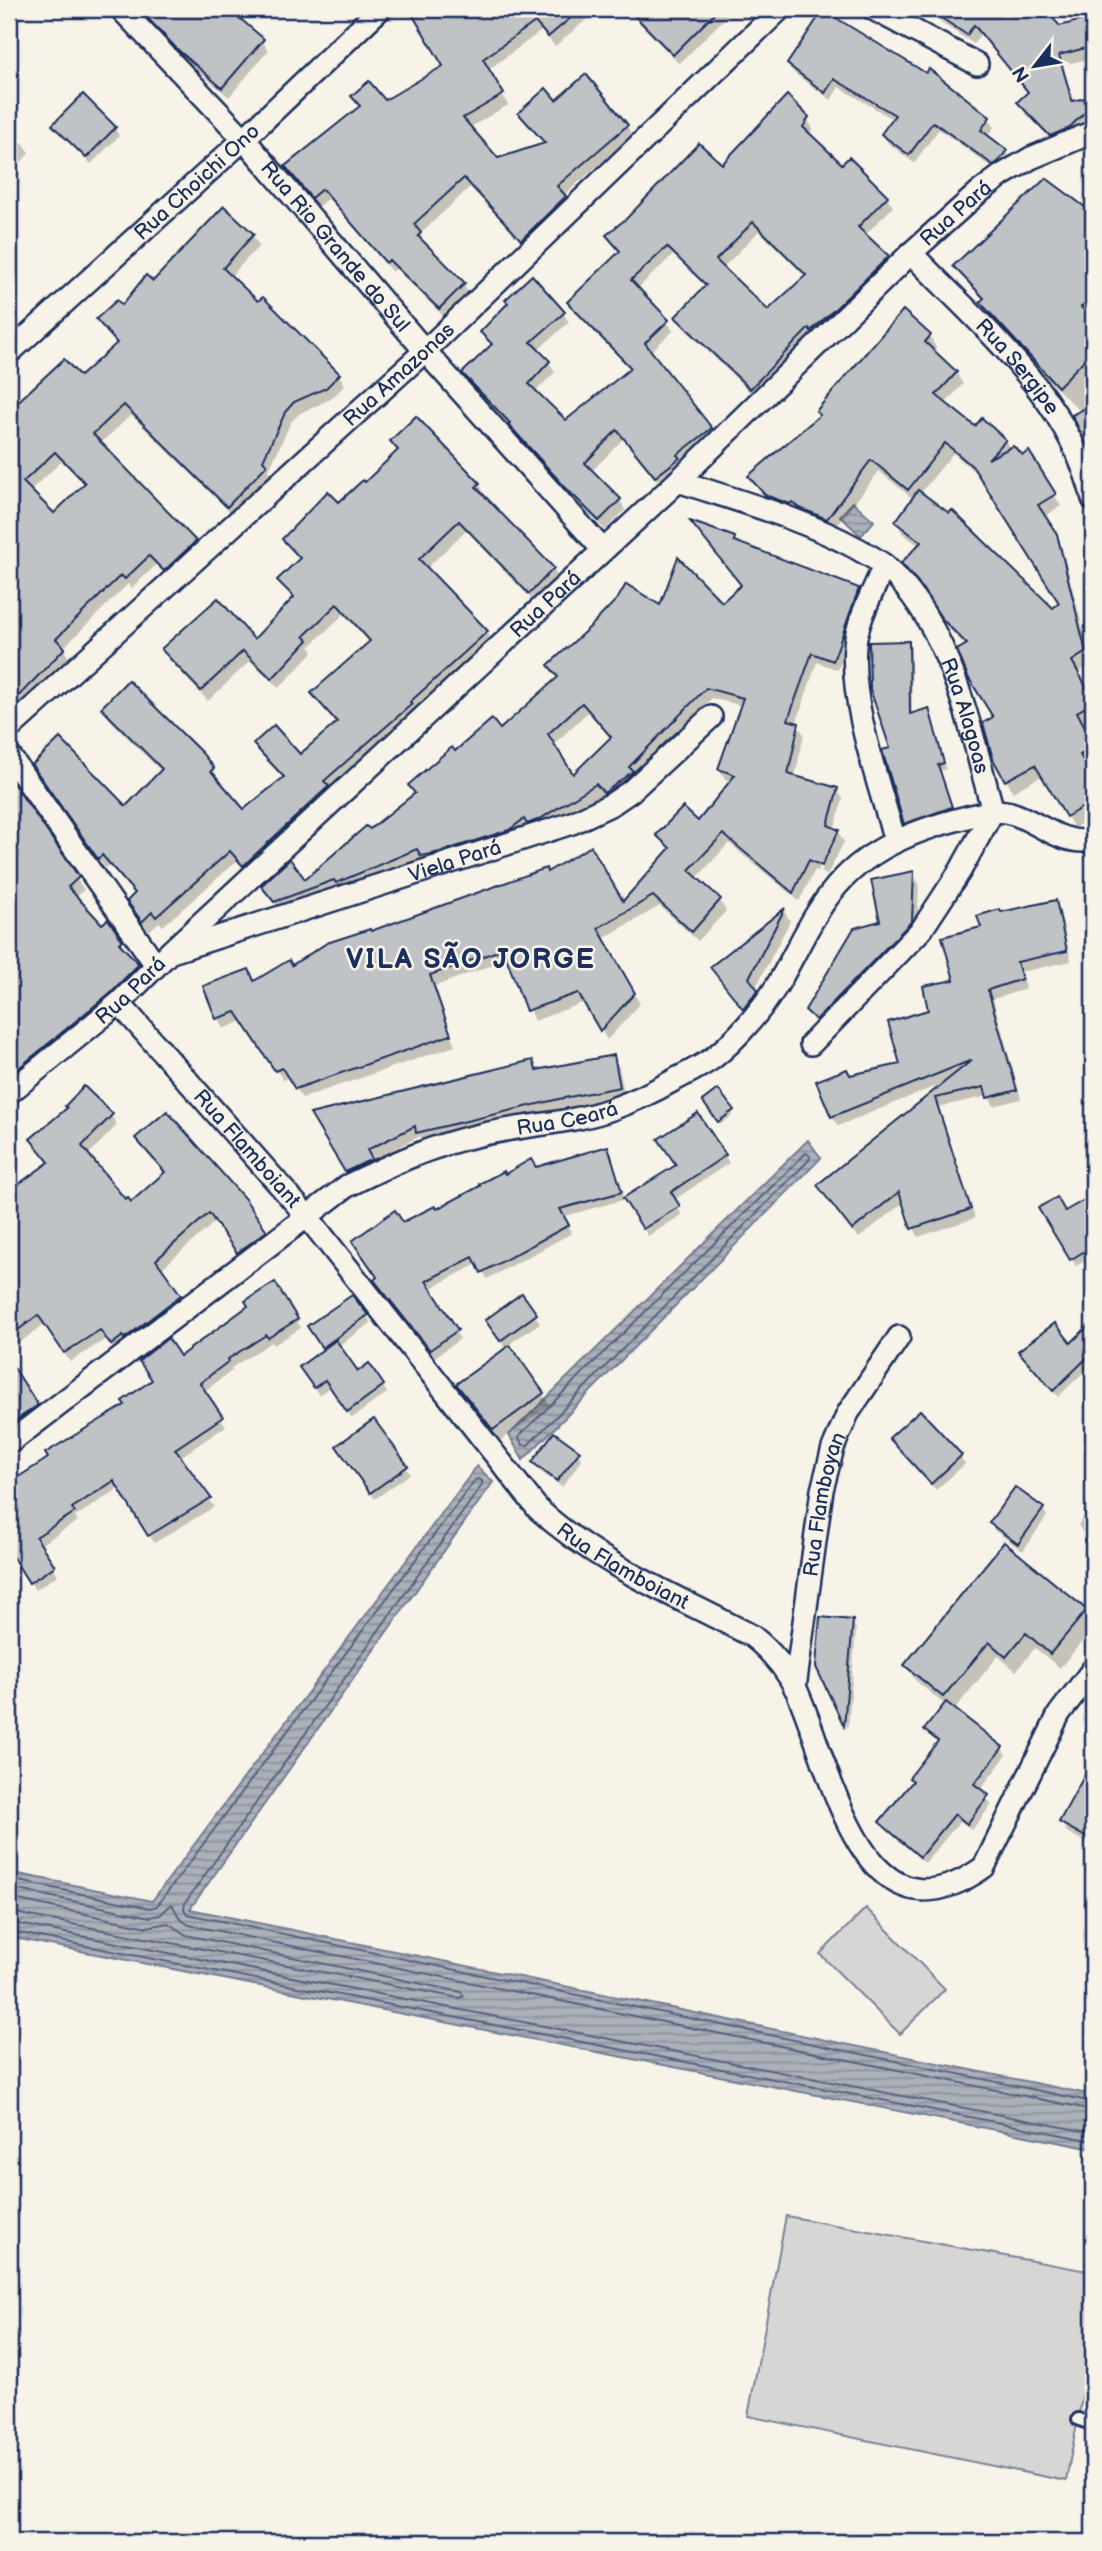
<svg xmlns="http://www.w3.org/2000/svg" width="1102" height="2551" viewBox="0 0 1102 2551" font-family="'Balsamiq Sans',sans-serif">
<defs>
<pattern id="water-rules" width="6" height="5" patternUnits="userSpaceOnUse" patternTransform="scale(1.75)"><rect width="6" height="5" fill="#acb0b9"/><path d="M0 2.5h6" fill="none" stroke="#8b909a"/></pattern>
</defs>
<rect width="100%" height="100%" fill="#f7f3e8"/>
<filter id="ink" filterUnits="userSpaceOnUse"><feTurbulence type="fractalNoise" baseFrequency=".0143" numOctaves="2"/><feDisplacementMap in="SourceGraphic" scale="14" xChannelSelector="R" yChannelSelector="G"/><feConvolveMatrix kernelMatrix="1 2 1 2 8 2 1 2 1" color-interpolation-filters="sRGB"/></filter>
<g filter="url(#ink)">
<g fill="#d7d6d4" stroke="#798299" stroke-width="2">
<polygon points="866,1908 945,1989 900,2034 820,1954"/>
<polygon points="786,2216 1093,2272 1093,2340 1066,2481 748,2416"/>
</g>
<g fill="url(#water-rules)" stroke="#727c95" stroke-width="2">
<polygon points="853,502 874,521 861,536 840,516"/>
<polygon points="808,1140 821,1158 523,1460 509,1435"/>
<polygon points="477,1466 493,1482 190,1909 1093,2095 1093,2149 9,1937 9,1872 152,1901"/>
</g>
<g fill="#0003" fill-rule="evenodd">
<polygon points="135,9 226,9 262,40 268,51 229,97 184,59"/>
<polygon points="420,9 599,9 555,46 541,31 488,70 508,105 469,128 497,160 545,145 520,113 556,102 627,126 633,135 563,196 571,207 528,249 470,187 420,234 424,245 463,284 469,294 445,318 396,269 392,272 329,198 318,207 293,176 360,108 353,96 385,103 445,66 413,13"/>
<polygon points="626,9 753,9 743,18 734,9 679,64"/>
<polygon points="937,9 1042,9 1059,28 1093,19 1093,58 1063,65 1074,103 1093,98 1093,120 1075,138 1057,145 1025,113 1019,103 1028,93 980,34 974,44 941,23 935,12"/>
<polygon points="789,65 989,118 994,127 987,137 1006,151 1011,160 999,173 939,129 914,163 888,143 883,134 894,120 839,87 831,100 795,74"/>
<path d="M807 118 813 129 809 135 842 167 849 160 887 197 893 207 865 235 887 257 893 267 756 398 683 327 677 317 706 287 673 255 637 289 667 321 673 331 650 352 716 438 662 486 624 438 592 471 620 500 625 510 605 530 572 497 470 383 464 373 492 346 482 332 563 313 569 322 537 351 549 362 555 372 535 392 566 422 631 370 575 312 569 302 620 253 608 236ZM759 231 806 277 768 312 723 268Z"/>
<polygon points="55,125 115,128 119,136 91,164 59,132"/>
<polygon points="9,130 25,145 29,153 9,176"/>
<polygon points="1046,180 1093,215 1093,310 1087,316 1093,322 1093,451 1074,416 1081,412 1045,377 988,312 982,303 984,300 961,276 956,266"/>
<path d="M224 208 253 236 259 246 230 277 339 375 345 385 331 399 300 413 291 422 269 470 272 476 234 516 131 415 100 444 195 542 201 552 171 580 156 565 132 588 128 584 63 648 70 660 9 722V420L17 412 80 379 118 345 98 320 122 308 153 284ZM62 461 85 485 54 516 30 491Z"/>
<path d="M930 336 936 348 933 352 956 373 963 384 945 404 975 429 982 421 1023 458 1054 494 1061 506 1044 517 1062 548 1092 664 1077 673 1093 702V718L1082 724 1093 745V763L1085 768 1093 781V816L1074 828 1043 775 1013 792 994 758 995 718 966 646 951 631 927 594 910 575 903 564 920 546 903 534 897 522 913 499 879 471 834 530 773 507 751 477ZM953 453 980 477 1061 604 1053 610 920 494Z"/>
<polygon points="392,442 479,484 485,495 483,497 553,569 559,580 535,603 466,530 426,569 487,632 493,642 250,876 237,861 163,926 159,922 149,931 135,912 136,895 109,865 105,868 40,776 126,809 162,772 109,719 103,708 213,769 219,779 217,781 244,811 284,779 261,755 255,744 300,757 338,724 314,693 370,643 344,614 310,646 313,652 279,688 250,661 208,701 169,660 163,649 254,641 294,599 280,580 300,560 284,539 339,505 365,485 398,453"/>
<path d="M694 524 734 539 737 544 858 590 864 600 838 670 817 662 796 724 804 734 795 777 837 789 843 799 834 830 838 831 844 842 827 875 821 872 838 835H835L818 871 815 870 799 901 729 843 696 879 720 901 726 911 698 941 660 906 602 939 640 1004 607 1040 585 1002 534 1021 509 959 435 986 455 1046 302 1098 289 1077 283 1080 243 1021 223 1029 205 987 248 971 255 982 370 934 547 874 623 904 670 851 659 835 698 824 733 782 725 779 720 769 742 706 712 698 611 802 603 794 546 829 428 865 424 858 343 893 281 911 263 886 305 882 416 795 410 785 455 753 500 732 559 679 550 665 661 607 722 604 742 587ZM588 712 612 739 573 777 553 745Z"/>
<polygon points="908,643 911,649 912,715 928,710 932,716 946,769 940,771 954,814 909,829 906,823 892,749"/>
<polygon points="12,786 84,890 75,898 102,927 121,941 127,953 138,965 145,977 9,1095 9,789"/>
<polygon points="913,873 919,884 917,933 823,1031 814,1022 807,1010 883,923"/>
<polygon points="1055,902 1060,911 1071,961 1021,972 1026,989 993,999 1021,1099 994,1106 988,1096 939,1107 975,1218 918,1237 904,1202 859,1238 819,1185 946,1082 838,1126 832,1116 850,1076 903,1065 930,1012 956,981 983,928 1001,914"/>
<polygon points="784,911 790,921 755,989 764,1003 751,1019 713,967"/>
<polygon points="613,1057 619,1067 625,1097 566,1108 424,1142 420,1136 371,1161 376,1169 352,1182 312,1115 532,1062 538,1071"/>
<polygon points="718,1091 734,1114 721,1124 706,1104"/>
<polygon points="111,1115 117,1125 87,1156 125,1201 131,1205 166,1174 137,1138 265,1232 271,1241 244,1262 216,1221 160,1270 185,1306 117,1354 106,1339 70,1362 45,1323 9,1351 9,1193 50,1163 32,1139"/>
<polygon points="608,1149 624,1199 725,1156 729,1163 674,1200 682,1215 648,1236 626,1199 562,1217 572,1233 487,1279 479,1263 429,1289 460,1339 435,1357 380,1287 403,1224 436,1211 505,1176"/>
<polygon points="1093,1197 1093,1256 1076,1266 1041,1209 1064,1213"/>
<polygon points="274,1285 301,1328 274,1345 272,1342 231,1368 233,1370 203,1392 226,1426 179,1458 214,1507 154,1543 120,1488 75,1517 78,1521 40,1545 58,1575 35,1590 14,1557 9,1560 9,1485 126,1406 180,1358 250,1306"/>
<polygon points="522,1295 540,1323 508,1345 550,1405 500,1441 459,1385 507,1350 491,1328"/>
<polygon points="367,1316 371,1323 338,1346 358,1374 383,1386 387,1393 352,1418 330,1387 319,1395 305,1375 325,1350 313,1334"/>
<polygon points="1084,1333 1093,1343 1093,1363 1058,1397 1021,1352 1071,1346"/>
<polygon points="9,1363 42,1415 9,1434"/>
<polygon points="891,1438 960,1456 965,1464 936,1490"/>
<polygon points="578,1452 582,1460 562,1487 538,1470 534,1462"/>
<polygon points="342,1454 406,1467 410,1474 375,1499"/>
<polygon points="1093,1504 1093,1542 1084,1535 1078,1525"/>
<polygon points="1043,1509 1047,1516 1023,1551 995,1531 991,1524"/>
<polygon points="1085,1611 1093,1628 1060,1668 1035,1648 1016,1671 998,1656 954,1710 1002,1748 1006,1756 979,1791 992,1804 972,1830 960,1821 925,1863 885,1829 881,1822 914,1783 911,1778 938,1744 926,1730 945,1705 915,1680 906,1665"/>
<polygon points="852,1621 856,1629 848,1729 818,1666"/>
<polygon points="1093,1764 1093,1847 1067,1832 1061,1822"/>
</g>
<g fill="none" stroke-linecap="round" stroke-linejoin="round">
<g stroke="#556382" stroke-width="2">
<polygon points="806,1153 810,1156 809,1160 528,1445 523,1445 519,1438 520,1435"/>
<polyline points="9,1879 150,1908 157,1906 475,1480 479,1479 482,1481 482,1485 185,1903 184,1909 187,1914 1093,2102"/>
<polyline points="9,1888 150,1917 160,1915 172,1904 180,1919 189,1925 1093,2110"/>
<polyline points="9,1898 147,1927 168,1923 186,1935 461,1992 464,1996 459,1998 9,1912"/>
<polyline points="9,1922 1093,2133"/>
<polyline points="9,1931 1093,2141"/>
</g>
</g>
<g fill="#c0c3c5" stroke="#1b2f5e" stroke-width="2" fill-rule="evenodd">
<polygon points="139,9 229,9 264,39 222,88 176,48"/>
<polygon points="409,9 581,9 548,37 535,22 483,59 504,94 463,118 498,158 545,143 518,113 546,88 556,100 586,74 628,125 557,186 566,196 521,240 464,178 414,224 421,233 418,236 465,283 439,309 389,260 386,263 322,189 311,198 285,166 360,106 351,96 369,81 385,100 443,66"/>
<polygon points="628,9 719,9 673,55"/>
<polygon points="928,9 1044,9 1060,26 1093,17 1093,46 1059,55 1072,101 1093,96 1093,104 1069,128 1050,136 1017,102 1028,92 974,25 967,35"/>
<polygon points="823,10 926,73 929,69 990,117 981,130 1007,150 998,162 993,165 933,122 909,155 881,134 895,115 834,79 825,93 787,64"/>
<polygon points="83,94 116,127 86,158 52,125"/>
<path d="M787 95 809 117 803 127 842 164 849 157 888 196 858 227 889 256 837 307 811 331 809 328 750 389 675 317 706 285 667 247 631 280 669 320 645 343 712 428 677 455 680 458 655 477 617 430 585 463 621 499 599 521 565 487 508 424 510 423 462 373 492 344 480 332 508 303 505 300 532 275 565 312 531 342 550 361 529 384 566 420 631 368 567 302 620 251 606 235 627 218 699 143 722 164ZM753 222 806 275 768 310 716 260Z"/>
<polygon points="1046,178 1093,213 1093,295 1081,307 1093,319 1093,351 1058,387 980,302 984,298 953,266"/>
<path d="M224 206 254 234 223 268 258 301 263 297 340 374 326 388 294 402 286 411 263 460 267 465 227 507 124 405 93 434 196 541 164 571 149 556 125 579 121 575 56 639 65 648 9 706V410L64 359 80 376 117 343 96 319 117 300 122 305 146 275 153 281ZM55 452 85 483 54 513 23 482Z"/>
<polygon points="903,310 931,335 925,342 957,372 936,395 975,426 982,418 1006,440 988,459 1013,446 1023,455 1029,451 1056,494 1038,505 1057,534 1086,652 1072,661 1093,699 1093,703 1077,712 1093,742 1093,748 1080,755 1093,778 1093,801 1066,817 1035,765 1005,781 993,759 983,723 993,717 968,677 957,650 967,644 942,619 918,582 901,563 921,542 895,522 918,490 949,513 952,510 1053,608 1059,603 973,467 945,443 908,490 871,460 827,519 800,508 792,502 790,504 765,495 748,476 820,415 816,411"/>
<polygon points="1093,404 1093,458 1072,415"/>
<polygon points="416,416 480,483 476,487 554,568 529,594 459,521 419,559 488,631 410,702 412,704 324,781 329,786 243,866 230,851 156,917 152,912 142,922 127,901 135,893 102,855 98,859 32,765 60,738 126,806 162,769 101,708 128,680 202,753 214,768 211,771 244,809 284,777 253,744 274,725 300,754 337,722 311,693 370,641 337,604 304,636 308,640 272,679 243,651 201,691 161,649 218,598 254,639 294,597 277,580 300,558 282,539 328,491 339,502 363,480 365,482 398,450 390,441"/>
<path d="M690 521 735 537 734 541 859 588 833 661 812 653 788 720 799 723 788 774 838 788 828 825 839 830 822 866 809 860 793 893 723 834 689 870 721 899 692 932 653 896 598 928 635 993 600 1031 578 993 526 1011 503 949 430 975 451 1035 295 1089 282 1068 275 1071 236 1012 216 1019 203 986 249 969 254 981 289 960 292 965 327 943 370 929 371 931 546 868 547 872 591 846 623 901 670 848 656 835 683 807 698 821 735 775 718 769 743 698 706 688 629 767 633 771 604 793 596 784 540 819 527 824 524 819 509 830 440 852 421 856 417 849 336 883 334 880 274 902 261 886 290 859 305 879 366 826 370 829 415 793 408 785 452 747 455 751 492 719 500 729 558 677 548 665 590 627 618 598 626 584 660 605 678 557 722 602 741 585ZM582 703 611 737 573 774 548 734Z"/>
<polygon points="909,641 910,714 929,708 944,763 938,765 952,807 904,824 882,750 890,748 870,689 869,642"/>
<polygon points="13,783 79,877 68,887 102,924 108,919 122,940 119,943 139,964 110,993 9,1076 9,787"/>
<polygon points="914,871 912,921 816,1020 805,1010 854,928 880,921 871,880"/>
<polygon points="1056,900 1067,951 1017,962 1022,979 988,990 1017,1090 987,1098 984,1087 935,1098 971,1209 911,1229 899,1192 852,1230 817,1185 972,1060 831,1117 816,1081 847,1069 850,1075 900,1064 888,1022 928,1010 923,986 954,980 942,937 981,927 977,916 1000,909 1001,912"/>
<polygon points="785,908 749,978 758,990 743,1009 710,967"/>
<polygon points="614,1055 620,1087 559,1099 416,1133 415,1126 367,1150 372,1159 345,1172 310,1114 533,1060 536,1070"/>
<polygon points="84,1086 113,1114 82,1146 125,1199 128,1197 131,1202 165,1172 135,1138 167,1111 245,1199 267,1231 237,1253 209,1213 156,1260 181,1295 124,1339 123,1336 111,1345 100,1330 64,1353 38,1315 9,1337 9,1191 49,1162 30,1139 67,1108 65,1106"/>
<polygon points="718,1089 734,1110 718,1122 702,1101"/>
<polygon points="698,1113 726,1155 671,1192 680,1206 643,1229 623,1198 676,1165 658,1139"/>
<polygon points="608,1146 622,1192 560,1209 569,1225 481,1273 473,1257 426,1281 458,1330 430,1350 374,1280 377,1277 352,1241 395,1210 403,1222 435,1206 437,1209 480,1186 479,1184 504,1171 505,1174 531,1159 536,1167"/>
<polygon points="1093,1195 1093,1246 1070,1260 1038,1208 1057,1197 1065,1211"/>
<polygon points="275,1282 298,1319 268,1338 266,1335 228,1359 229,1361 200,1383 223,1417 175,1449 211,1498 148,1536 114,1481 72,1508 75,1512 36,1537 55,1566 29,1583 9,1551 9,1483 48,1458 45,1453 125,1405 122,1401 152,1380 139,1361 168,1338 180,1356 248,1306 245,1301"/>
<polygon points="522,1293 537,1314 500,1341 485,1320"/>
<polygon points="352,1295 368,1315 322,1348 307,1326"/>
<polygon points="1093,1321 1093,1352 1053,1391 1018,1351 1055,1323 1071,1343"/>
<polygon points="336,1340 358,1371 369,1363 384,1385 347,1412 325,1380 314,1388 299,1367"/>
<polygon points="510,1345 544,1393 493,1430 456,1384"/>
<polygon points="9,1360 38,1405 9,1425"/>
<polygon points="920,1410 962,1455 931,1484 889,1438"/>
<polygon points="374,1419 408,1466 370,1493 336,1446"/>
<polygon points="554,1432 580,1451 557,1481 532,1462"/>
<polygon points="1015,1487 1044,1508 1018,1544 989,1523"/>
<polygon points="1004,1542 1087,1610 1050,1654 1026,1633 1006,1657 989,1642 943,1697 904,1665"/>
<polygon points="820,1617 853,1620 844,1726 816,1667"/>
<polygon points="946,1702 1003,1747 974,1784 989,1795 967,1824 955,1814 920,1857 879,1822 913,1781 909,1778 938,1741 924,1730"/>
<polygon points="1093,1760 1093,1841 1059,1822"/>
</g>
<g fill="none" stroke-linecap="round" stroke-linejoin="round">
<defs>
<polyline id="lane" points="1078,2419 1093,2425"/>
<g id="street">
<path id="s1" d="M121 9 244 139 425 351 603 550"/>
<polyline points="873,9 977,64"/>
<path id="s2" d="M911 253C981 326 1068 396 1093 499"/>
<path id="s3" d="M9 353 244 139 380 9"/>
<path id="s4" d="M678 481C738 501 802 518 858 549 866 554 877 559 885 566 951 624 970 730 993 811L960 871 922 929 811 1044"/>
<path d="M884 565C875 588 856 622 855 646 850 706 879 783 895 841"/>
<path id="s5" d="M9 729 425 351 780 9"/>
<polyline points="9,755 156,965"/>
<path id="s6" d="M175 951 572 823 612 804 631 791 711 717"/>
<path id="s7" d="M119 1003 306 1215 538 1509C600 1566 679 1597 752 1636 771 1651 785 1667 796 1689 832 1766 860 1955 984 1867L1059 1714 1093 1669"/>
<path id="s8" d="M9 1093 119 1003 170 952 678 481 911 253 978 193 1002 175 1031 158 1093 132"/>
<path id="s9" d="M9 1443 347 1186C389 1165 433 1145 480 1135 522 1125 568 1124 609 1110 633 1102 655 1091 676 1079 688 1073 702 1066 713 1058 736 1040 760 1012 776 987 798 951 813 910 843 879 880 840 937 823 989 812 1026 805 1053 848 1093 840"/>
<path id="s10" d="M795 1688 822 1490 833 1448 848 1413 899 1337"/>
</g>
</defs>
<use href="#lane" stroke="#1b2f5e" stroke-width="16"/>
<use href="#street" stroke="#1b2f5e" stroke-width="26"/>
<use href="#lane" stroke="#f7f3e8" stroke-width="10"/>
<use href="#street" stroke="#f7f3e8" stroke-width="21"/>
</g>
</g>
<g text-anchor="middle" stroke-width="5" stroke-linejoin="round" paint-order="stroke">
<g font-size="21" fill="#1b2f5e" stroke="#f7f3e8">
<text dy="7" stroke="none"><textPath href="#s3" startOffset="254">Rua Choichi Ono</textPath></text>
<text dy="7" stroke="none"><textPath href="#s8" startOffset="1293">Rua Pará</textPath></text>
<text dy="7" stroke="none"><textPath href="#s1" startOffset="320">Rua Rio Grande do Sul</textPath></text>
<text dy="7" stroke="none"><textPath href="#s2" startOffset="156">Rua Sergipe</textPath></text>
<text dy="7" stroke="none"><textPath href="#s5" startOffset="527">Rua Amazonas</textPath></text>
<text dy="7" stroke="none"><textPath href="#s8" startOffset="726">Rua Pará</textPath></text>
<text dy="7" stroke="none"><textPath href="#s4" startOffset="397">Rua Alagoas</textPath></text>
<text dy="7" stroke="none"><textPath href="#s6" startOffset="294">Viela Pará</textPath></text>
<text dy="7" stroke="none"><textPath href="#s8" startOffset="159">Rua Pará</textPath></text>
<text dy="7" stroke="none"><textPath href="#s9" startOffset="656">Rua Ceará</textPath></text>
<text dy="7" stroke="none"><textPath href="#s7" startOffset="194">Rua Flamboiant</textPath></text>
<text dy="7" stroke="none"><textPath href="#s10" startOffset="186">Rua Flamboyan</textPath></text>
<text dy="7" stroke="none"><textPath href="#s7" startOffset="760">Rua Flamboiant</textPath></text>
</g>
<g font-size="28" font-weight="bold" letter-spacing="2" fill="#1b2f5e" stroke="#f7f3e8">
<text x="471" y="968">VILA SÃO JORGE</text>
</g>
</g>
<rect width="1102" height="2551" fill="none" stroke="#f7f3e8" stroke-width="35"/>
<rect x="18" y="18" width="1067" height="2516" fill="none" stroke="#1b2f5e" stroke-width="2.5" filter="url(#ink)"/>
<g transform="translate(1035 66) rotate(239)" stroke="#f7f3e8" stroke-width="5" paint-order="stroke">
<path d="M0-5L12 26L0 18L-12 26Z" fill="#1b2f5e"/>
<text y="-10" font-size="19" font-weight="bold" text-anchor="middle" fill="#1b2f5e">N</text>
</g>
</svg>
